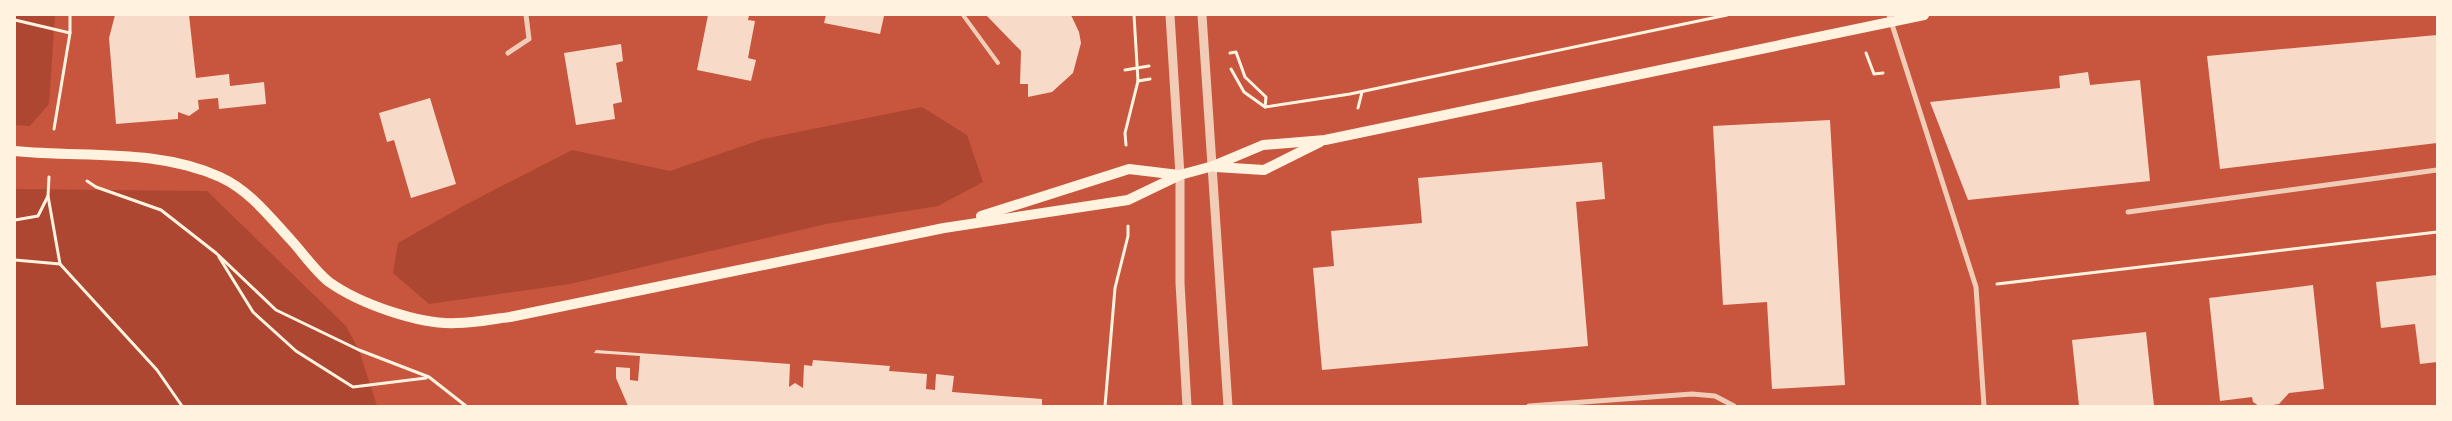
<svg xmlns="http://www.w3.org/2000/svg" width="2452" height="421" viewBox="0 0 2452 421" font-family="'Golos Text',sans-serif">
<rect width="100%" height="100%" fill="#c8553d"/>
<g fill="#ae4732">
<polygon points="15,15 55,15 49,104 30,126 15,125"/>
<polygon points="922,107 967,135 983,182 938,206 826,224 570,284 429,304 393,273 398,243 465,205 572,150 670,171 763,139"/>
<polygon points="15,189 207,191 346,326 359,350 377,406 15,406"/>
</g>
<g fill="#f7dbc8">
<polygon points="115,15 189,15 196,78 229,74 230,86 264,82 266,104 219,109 218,98 198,100 199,109 189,116 178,112 178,119 116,124 109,38"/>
<polygon points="708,15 749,15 748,20 755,21 748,58 756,60 751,81 697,70"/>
<polygon points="826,15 881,15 884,16 880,34 824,23"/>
<polygon points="986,15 1071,15 1079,32 1081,43 1073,73 1052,92 1028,97 1028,84 1020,84 1021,51"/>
<polygon points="2437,35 2437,143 2220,169 2207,56"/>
<polygon points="621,44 623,61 616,63 622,102 613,104 615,119 576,125 564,53"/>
<polygon points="2088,72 2090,85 2140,80 2150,181 1968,200 1930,102 2060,88 2059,76"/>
<polygon points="430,98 456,184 411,198 394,140 387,142 379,113"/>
<polygon points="1830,120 1845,385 1772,389 1767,302 1723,305 1713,126"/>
<polygon points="1602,162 1605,199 1576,202 1588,346 1322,370 1313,268 1334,266 1331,231 1422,223 1418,178"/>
<polygon points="2437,275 2437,362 2420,364 2415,324 2381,328 2376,282"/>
<polygon points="2313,285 2324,389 2289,393 2279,404 2266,406 2259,406 2253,402 2252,397 2220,401 2209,298"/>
<polygon points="2146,332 2154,406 2079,406 2072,340"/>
<polygon points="596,350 790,364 789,387 795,383 803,388 804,365 812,366 813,360 890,366 889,371 927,374 926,389 935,390 936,374 954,376 952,392 1042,399 1042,406 628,406 616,378 616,367 630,368 630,380 638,381 640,356 594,353"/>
</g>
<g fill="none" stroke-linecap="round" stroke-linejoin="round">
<g stroke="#fff3e0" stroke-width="3">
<polyline points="15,20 70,33"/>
<polyline points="1230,53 1236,52 1245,77 1266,97 1265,107"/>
<polyline points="1866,53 1874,74 1883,73"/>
<polyline points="1231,69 1244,92 1265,107 1350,94 1727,15"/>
<polyline points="1125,70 1149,66"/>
<polyline points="1138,81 1150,79"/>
<polyline points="1358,108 1362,92"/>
<polyline points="54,129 70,33 70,15"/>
<polyline points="1126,145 1125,133 1138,81 1134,15"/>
<polyline points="87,181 96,187 161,210 216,253 276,310 359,350 429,377 466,406"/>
<polyline points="48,196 60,264"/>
<polyline points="15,220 38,216 48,196 49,177"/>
<polyline points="219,257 253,312 296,351 353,387 426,378"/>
<polyline points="15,260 60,264 157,370 182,406"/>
<polyline points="1997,284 2437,232"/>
<polyline points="1105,406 1115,288 1128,236 1128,226"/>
</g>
<polyline stroke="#f1ccb7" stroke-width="4" points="963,15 998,63"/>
<g stroke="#f1ccb7" stroke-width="5">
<polyline points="1889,15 1976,287 1984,406"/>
<polyline points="508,53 529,39 526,15"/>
<polyline points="2128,212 2437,170"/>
<polyline points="1529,406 1692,394 1715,396 1734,406"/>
</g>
<g stroke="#f1ccb7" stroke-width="9">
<polyline points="1170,15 1180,175 1180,283 1187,406"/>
<polyline points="1202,15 1228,406"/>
</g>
<g stroke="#fff3e0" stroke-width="10">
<path d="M15 151C83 158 156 148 220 177 249 190 270 217 291 240 303 253 315 271 329 282 360 304 420 325 457 323 475 323 493 319 510 317L944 228 1128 200 1180 175 1213 166 1263 145 1325 140 1924 15"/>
<polyline points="1216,167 1264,170 1320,142"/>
<polyline points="981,216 1129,169 1179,175"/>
</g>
</g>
<rect width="2452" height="421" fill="none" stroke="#fff3e0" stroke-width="32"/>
</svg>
